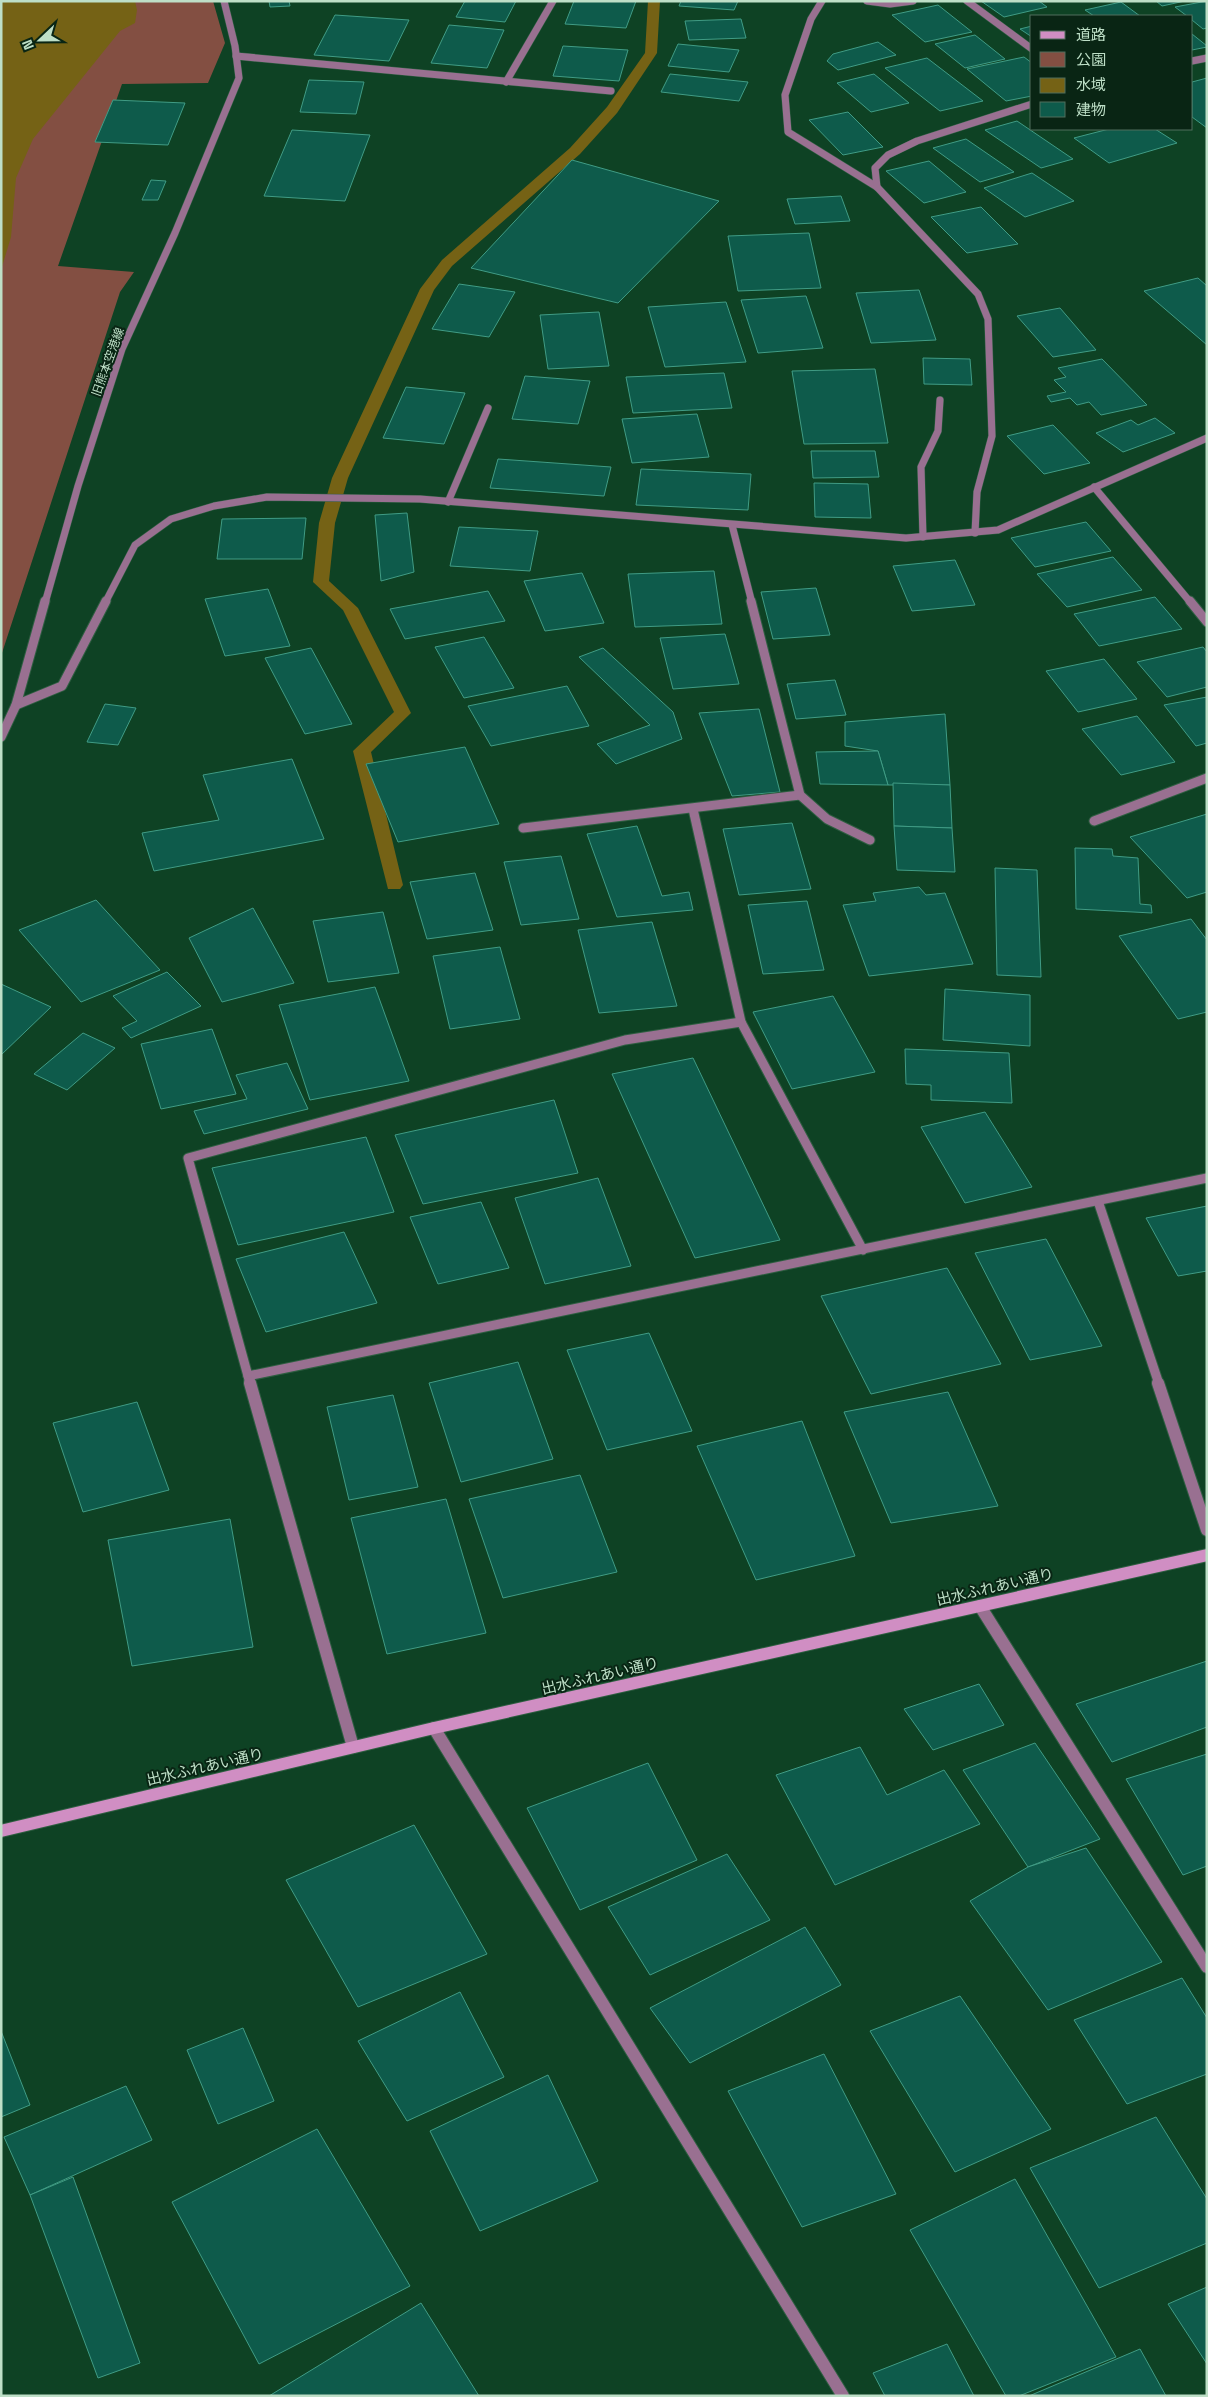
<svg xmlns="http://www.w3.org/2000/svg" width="1208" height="2397" viewBox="0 0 1208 2397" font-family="'Space Grotesk','Noto Sans JP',sans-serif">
<rect width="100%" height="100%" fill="#0e4224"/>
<polygon fill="#834f42" points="1,1 213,1 225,43 208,83 122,84 58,266 134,272 120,292 1,656"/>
<polygon fill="#756215" points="1,1 135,1 137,10 135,23 120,31 33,139 16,178 11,237 1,270"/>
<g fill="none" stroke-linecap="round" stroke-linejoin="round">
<polygon fill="#756215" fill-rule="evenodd" points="648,1 660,1 657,53 617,113 580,154 452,266 434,290 348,478 335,523 329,581 358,608 411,713 371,752 403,885 400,889 388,889 353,751 394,712 343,610 313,582 319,523 332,478 420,289 442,260 570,148 607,107 645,53"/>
</g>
<g fill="#0e5b4b" stroke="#409c85">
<polygon points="269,1 289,1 290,6 270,7"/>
<polygon points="465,1 516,1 505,22 456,17"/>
<polygon points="574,1 636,1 626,28 565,24"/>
<polygon points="681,1 738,1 734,10 679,6"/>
<polygon points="981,1 1039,1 1047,7 1004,17"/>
<polygon points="1156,1 1185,1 1162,6"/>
<polygon points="1207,1 1207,28 1203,29 1192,20 1192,16 1187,16 1175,7"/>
<polygon points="1121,2 1140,16 1094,16 1085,10"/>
<polygon points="938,5 972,32 925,42 892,15"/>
<polygon points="335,15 409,20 389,61 314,55"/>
<polygon points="741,19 746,38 689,40 685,21"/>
<polygon points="449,25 504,30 487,68 431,63"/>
<polygon points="1032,26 1032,37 1020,29"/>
<polygon points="1192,34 1207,46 1207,47 1192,50"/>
<polygon points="975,35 1005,59 965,68 935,44"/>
<polygon points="878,42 896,55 838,70 827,61 833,54"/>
<polygon points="678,44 739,50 729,72 668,66"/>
<polygon points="563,46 628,50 619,81 553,76"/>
<polygon points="1024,57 1032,63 1032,96 1006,101 967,69"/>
<polygon points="927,58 983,101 940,111 885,68"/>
<polygon points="670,74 748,82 739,101 661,92"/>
<polygon points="874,74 909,103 871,112 837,83"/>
<polygon points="1207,78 1207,128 1192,117 1192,82"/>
<polygon points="309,80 364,82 356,114 300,112"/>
<polygon points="113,100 185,103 168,145 95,142"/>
<polygon points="848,112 883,147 843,155 809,120"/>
<polygon points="1017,121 1073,159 1041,168 985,130"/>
<polygon points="1109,129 1155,129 1177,143 1109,163 1074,138"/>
<polygon points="292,130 370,135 345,201 264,196"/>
<polygon points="966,139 1014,172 980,182 933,148"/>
<polygon points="572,160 719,201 618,303 471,268"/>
<polygon points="929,161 966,192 924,203 886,171"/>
<polygon points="1032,173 1074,201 1025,217 984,188"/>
<polygon points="151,180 166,181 158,200 142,200"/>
<polygon points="841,196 850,221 795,224 787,199"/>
<polygon points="981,207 1018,244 967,253 931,217"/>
<polygon points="809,233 821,288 738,291 728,236"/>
<polygon points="1198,278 1207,286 1207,345 1144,291"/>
<polygon points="459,284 515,292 489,337 432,329"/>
<polygon points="919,290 936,340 871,343 856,293"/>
<polygon points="806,296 823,348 758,353 741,300"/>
<polygon points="726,302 746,362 665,367 648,307"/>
<polygon points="1060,308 1096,350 1053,357 1017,316"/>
<polygon points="599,312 609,366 548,369 540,315"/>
<polygon points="923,358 970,359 972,385 924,384"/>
<polygon points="1102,359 1147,405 1101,415 1089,402 1077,405 1070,398 1051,402 1047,396 1066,392 1054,380 1066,377 1058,368"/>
<polygon points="875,369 888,443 804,444 792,371"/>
<polygon points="724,373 732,408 633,413 626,377"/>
<polygon points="525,376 590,381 578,424 512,419"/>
<polygon points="406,387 465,393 444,444 383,438"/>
<polygon points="697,414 709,457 632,463 622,419"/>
<polygon points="1155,418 1175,433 1123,452 1096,433 1131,420 1138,425"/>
<polygon points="1053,425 1090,463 1044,474 1007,436"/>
<polygon points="811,451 875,451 879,477 813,478"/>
<polygon points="498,459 611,467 604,496 490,488"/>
<polygon points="641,469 751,474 748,510 636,505"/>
<polygon points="814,483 868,484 871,518 815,517"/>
<polygon points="407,513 414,572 381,581 375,515"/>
<polygon points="306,518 302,559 217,559 222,519"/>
<polygon points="1086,522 1111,551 1035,567 1011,538"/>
<polygon points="459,527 538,531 530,571 450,566"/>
<polygon points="1113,557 1142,590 1067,607 1037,574"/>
<polygon points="955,560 975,605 912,611 893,566"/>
<polygon points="714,571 722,624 635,627 628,574"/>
<polygon points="582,573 604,623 545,631 524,581"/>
<polygon points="816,588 830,635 773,639 761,592"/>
<polygon points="268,589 290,646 225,656 205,599"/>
<polygon points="488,591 505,621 405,639 390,609"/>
<polygon points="1155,597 1182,629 1099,646 1074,614"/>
<polygon points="725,634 739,684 673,689 660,638"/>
<polygon points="484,637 514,688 464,698 435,647"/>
<polygon points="1203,647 1207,652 1207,687 1167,697 1137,662"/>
<polygon points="311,648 352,724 305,734 265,658"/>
<polygon points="603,648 673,712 682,739 616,764 597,744 650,725 579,657"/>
<polygon points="1104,659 1137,699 1078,712 1046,671"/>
<polygon points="835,680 846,715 796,719 787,684"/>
<polygon points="567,686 589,726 491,746 468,706"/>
<polygon points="1207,697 1207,743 1196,746 1164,705"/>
<polygon points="105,704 136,708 118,745 87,742"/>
<polygon points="759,709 780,792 732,796 699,713"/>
<polygon points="945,714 950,785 888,785 878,751 845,746 845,722"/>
<polygon points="1137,716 1175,762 1121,775 1082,729"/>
<polygon points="465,747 499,824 398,842 366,764"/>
<polygon points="878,751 888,785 820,784 816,752"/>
<polygon points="292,759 324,839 154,871 142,833 219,820 203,775"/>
<polygon points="893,783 950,785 952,828 894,826"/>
<polygon points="1207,814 1207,892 1187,898 1130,837"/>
<polygon points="792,823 811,889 739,895 723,829"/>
<polygon points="637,826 662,896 689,892 693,910 617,917 587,834"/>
<polygon points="894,826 952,828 955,872 897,870"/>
<polygon points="1075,848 1112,849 1113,856 1138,858 1140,904 1151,905 1152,913 1076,909"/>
<polygon points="561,856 579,919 521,925 504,862"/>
<polygon points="995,868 1037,870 1041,977 997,975"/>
<polygon points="475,873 493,930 427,939 410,882"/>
<polygon points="919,887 926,895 945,893 973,964 869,976 843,905 876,901 873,893"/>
<polygon points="96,900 160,970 81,1002 19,930"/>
<polygon points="807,901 824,970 763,974 748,905"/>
<polygon points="253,908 294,983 222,1002 189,938"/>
<polygon points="383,912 399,973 328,982 313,921"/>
<polygon points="1191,919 1207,940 1207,1012 1178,1019 1119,936"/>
<polygon points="652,922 677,1006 599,1013 578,930"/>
<polygon points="500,947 520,1019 450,1029 433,956"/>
<polygon points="167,972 201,1006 131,1038 122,1028 137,1021 113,996"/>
<polygon points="1,984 51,1007 1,1055"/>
<polygon points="375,987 409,1081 310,1100 279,1005"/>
<polygon points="945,989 1030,995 1030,1046 943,1040"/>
<polygon points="833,996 875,1072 792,1089 753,1012"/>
<polygon points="212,1029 236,1094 161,1109 141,1044"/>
<polygon points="83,1033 115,1048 67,1090 34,1074"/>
<polygon points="905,1049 1009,1053 1012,1103 931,1100 931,1085 906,1084"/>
<polygon points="693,1058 780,1240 695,1258 612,1074"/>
<polygon points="287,1063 308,1109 204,1134 194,1111 247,1099 236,1075"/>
<polygon points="554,1100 578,1173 423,1204 395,1135"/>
<polygon points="985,1112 1032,1187 965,1203 921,1127"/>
<polygon points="366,1137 394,1212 238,1245 212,1168"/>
<polygon points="598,1178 631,1266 545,1284 515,1198"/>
<polygon points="481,1202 509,1268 438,1284 410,1217"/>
<polygon points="1207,1206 1207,1271 1178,1276 1146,1218"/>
<polygon points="344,1232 377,1303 266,1332 236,1259"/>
<polygon points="1046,1239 1102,1346 1030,1360 975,1253"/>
<polygon points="947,1268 1001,1364 871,1394 821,1296"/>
<polygon points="649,1333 692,1431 607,1450 567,1350"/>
<polygon points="518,1362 553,1459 461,1482 429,1383"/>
<polygon points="948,1392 998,1506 891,1523 844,1412"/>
<polygon points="393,1395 418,1487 349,1500 327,1407"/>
<polygon points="137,1402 169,1490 83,1512 53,1423"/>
<polygon points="802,1421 855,1556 756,1580 697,1446"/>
<polygon points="580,1475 617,1572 503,1598 469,1499"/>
<polygon points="446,1499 486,1633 387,1654 351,1518"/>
<polygon points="230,1519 253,1647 132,1666 108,1540"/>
<polygon points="1207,1661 1207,1727 1112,1762 1076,1704"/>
<polygon points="979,1684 1004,1725 933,1750 904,1709"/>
<polygon points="1035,1743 1100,1839 1028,1867 963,1770"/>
<polygon points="860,1747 887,1795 944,1770 980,1824 835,1885 776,1775"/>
<polygon points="1207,1754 1207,1866 1183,1875 1126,1779"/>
<polygon points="648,1763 697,1860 580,1910 527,1808"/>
<polygon points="414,1825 487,1954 358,2007 286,1880"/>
<polygon points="1086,1848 1162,1962 1048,2010 970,1901 1028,1867"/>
<polygon points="727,1854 770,1920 650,1975 608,1907"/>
<polygon points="805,1927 841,1985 690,2063 650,2008"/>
<polygon points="1182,1978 1207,2018 1207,2074 1127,2104 1074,2020"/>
<polygon points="460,1992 504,2077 407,2121 358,2041"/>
<polygon points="960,1996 1051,2129 955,2172 870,2031"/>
<polygon points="243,2028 274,2101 218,2124 187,2050"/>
<polygon points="1,2031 30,2105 1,2117"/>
<polygon points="824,2054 896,2194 802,2227 728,2091"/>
<polygon points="548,2075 598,2181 480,2231 430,2131"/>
<polygon points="126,2086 152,2140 30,2195 4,2137"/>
<polygon points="1156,2117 1207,2199 1207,2243 1099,2288 1030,2168"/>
<polygon points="317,2129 410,2286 259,2364 172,2202"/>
<polygon points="73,2177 140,2363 98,2378 30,2195"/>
<polygon points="1015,2179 1116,2357 1019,2396 1006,2396 910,2230"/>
<polygon points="1207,2287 1207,2364 1168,2304"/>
<polygon points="421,2303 479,2396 269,2396"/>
<polygon points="947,2344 974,2396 885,2396 873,2373"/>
<polygon points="1140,2349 1166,2396 1029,2396"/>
</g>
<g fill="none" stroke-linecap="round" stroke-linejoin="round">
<defs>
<g id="minor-far2">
<polyline points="822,1 811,19 785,95 788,132 877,187"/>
<polyline points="867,1 890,4 913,1"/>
<polyline points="967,1 1032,49"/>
<polyline points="236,56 611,91"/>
<polyline points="1192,61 1207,58"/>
<polyline points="506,82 553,1"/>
<polyline points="1094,487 1191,603"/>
<polyline points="448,502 488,408"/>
<polyline points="732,525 752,603"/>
<polyline points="975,533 977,492 992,436 988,319 978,294 877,187 875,168 888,155 917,141 1032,104"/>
<polyline points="923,537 921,467 938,431 940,400"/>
<polyline points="105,603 135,545 171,519 214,506 267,497 420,499 906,538 998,530 1207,438"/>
</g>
<g id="minor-far1">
<polyline points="751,601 800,795 827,819 870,840"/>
<polyline points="1190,601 1207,622"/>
<polyline points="16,705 62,686 106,601"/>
<polyline points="693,809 741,1022 863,1250"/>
<polyline points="1094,821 1207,778"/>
<polyline points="523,828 800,795"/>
<polyline points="1098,1201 1159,1384"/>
<polyline points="248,1376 188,1158 625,1040 741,1022"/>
<polyline points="250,1384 248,1376 1207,1178"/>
</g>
<g id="minor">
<polyline points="250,1383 353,1747"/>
<polyline points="1158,1383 1207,1530"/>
<polyline points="980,1606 1207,1967"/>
<polyline points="434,1728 843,2396"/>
</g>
<polyline id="tertiary-far1" points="45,603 78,486 122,349 175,233 239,78 235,46 224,1"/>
<polyline id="tertiary" points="1,737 16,705 45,601"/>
<polyline id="secondary" points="1,1831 434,1728 1207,1555"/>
</defs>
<use href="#minor-far2" stroke="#2e5e41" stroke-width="8"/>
<use href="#minor-far1" stroke="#2e5e41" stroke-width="11"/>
<use href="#minor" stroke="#2e5e41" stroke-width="14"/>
<use href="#tertiary-far1" stroke="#2e5e41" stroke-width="8"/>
<use href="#tertiary" stroke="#2e5e41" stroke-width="11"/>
<use href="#secondary" stroke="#2e5e41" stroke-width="14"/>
<use href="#minor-far2" stroke="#997091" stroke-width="7"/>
<use href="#minor-far1" stroke="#997091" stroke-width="9"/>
<use href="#minor" stroke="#997091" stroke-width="12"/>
<use href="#tertiary-far1" stroke="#997091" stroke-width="7"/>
<use href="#tertiary" stroke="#997091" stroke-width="9"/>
<use href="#secondary" stroke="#d08ec3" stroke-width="12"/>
</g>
<g text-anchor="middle" stroke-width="4" stroke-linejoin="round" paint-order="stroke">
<g font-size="12" fill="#bedfc7" stroke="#092514">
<text transform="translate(108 362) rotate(-70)" y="4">旧熊本空港線</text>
</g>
<g font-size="15" fill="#bedfc7" stroke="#092514">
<text transform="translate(995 1587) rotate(-13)" y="5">出水ふれあい通り</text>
<text transform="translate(600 1676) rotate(-13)" y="5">出水ふれあい通り</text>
<text transform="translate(205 1767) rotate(-13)" y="5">出水ふれあい通り</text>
</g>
</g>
<rect width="1208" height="2397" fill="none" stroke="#bedfc7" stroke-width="5"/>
<rect x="1030" y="15" width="162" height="115" fill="#092514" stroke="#516f5c"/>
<rect x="1040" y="31" width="25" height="8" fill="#d08ec3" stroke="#516f5c"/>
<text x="1076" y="40" font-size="15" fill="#bedfc7">道路</text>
<rect x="1040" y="52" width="25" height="15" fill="#834f42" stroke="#516f5c"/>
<text x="1076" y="65" font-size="15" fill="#bedfc7">公園</text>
<rect x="1040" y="78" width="25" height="15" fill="#756215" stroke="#516f5c"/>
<text x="1076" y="90" font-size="15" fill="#bedfc7">水域</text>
<rect x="1040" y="102" width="25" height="15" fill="#0e5b4b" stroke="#516f5c"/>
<text x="1076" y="115" font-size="15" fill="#bedfc7">建物</text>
<g transform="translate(40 40) rotate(248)" stroke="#092514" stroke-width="4" paint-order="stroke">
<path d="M0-4L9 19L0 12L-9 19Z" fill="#bedfc7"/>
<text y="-8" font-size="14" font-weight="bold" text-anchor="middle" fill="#bedfc7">N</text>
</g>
</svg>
